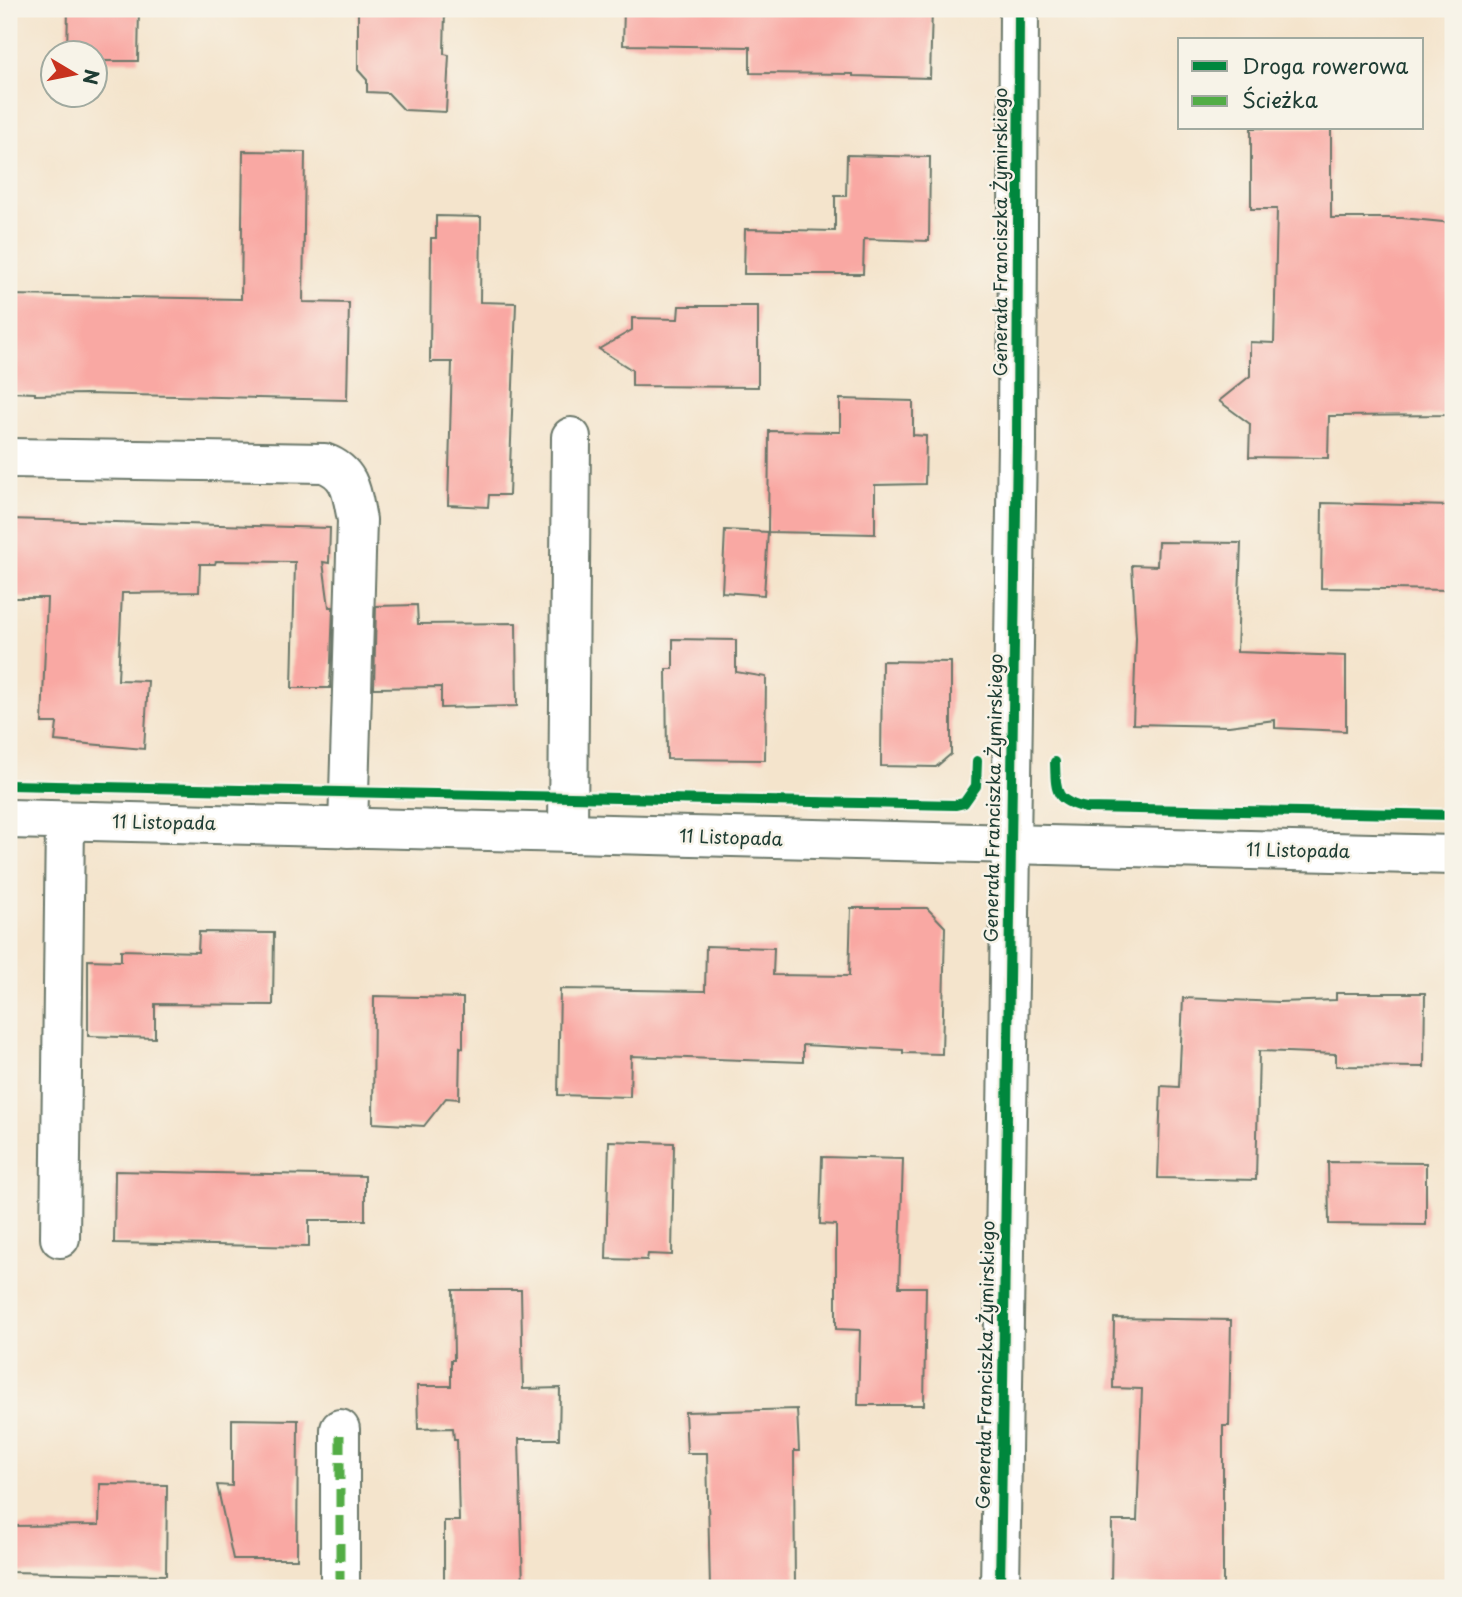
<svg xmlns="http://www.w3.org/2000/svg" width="1462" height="1597" viewBox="0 0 1462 1597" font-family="'Playpen Sans',sans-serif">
<rect width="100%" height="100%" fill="#f7f3e8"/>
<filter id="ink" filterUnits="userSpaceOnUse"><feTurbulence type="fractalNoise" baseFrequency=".0143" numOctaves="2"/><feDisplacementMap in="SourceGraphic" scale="14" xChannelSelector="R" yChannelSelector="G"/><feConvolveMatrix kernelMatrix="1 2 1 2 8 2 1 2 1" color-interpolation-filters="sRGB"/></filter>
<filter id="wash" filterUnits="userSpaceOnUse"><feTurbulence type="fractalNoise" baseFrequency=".00686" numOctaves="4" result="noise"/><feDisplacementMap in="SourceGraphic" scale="28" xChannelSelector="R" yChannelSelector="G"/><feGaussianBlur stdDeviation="1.57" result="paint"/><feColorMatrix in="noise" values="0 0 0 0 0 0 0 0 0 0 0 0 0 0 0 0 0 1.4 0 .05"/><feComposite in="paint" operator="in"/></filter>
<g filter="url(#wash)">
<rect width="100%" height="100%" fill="#f4e4cc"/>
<g id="blocks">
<g fill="#f9a8a3">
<polygon points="68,9 139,9 138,61 94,61 94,52 67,52"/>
<polygon points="358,9 445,9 444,54 449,55 446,112 404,110 388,93 367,92 367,80 358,70"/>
<polygon points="624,9 932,9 930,78 853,76 853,74 750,73 750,47 623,45"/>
<polygon points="1251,128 1331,128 1331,218 1402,218 1453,223 1453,415 1329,416 1328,458 1249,457 1250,424 1219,401 1250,376 1250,342 1274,343 1277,209 1251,209"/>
<polygon points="243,151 305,152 303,302 349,303 347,400 86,394 35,395 35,393 9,392 9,295 241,299"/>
<polygon points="847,155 930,157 929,241 864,239 863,274 744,274 745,229 835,231 835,196 846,196"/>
<polygon points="436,216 481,217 480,302 516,303 509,495 489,495 488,507 448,505 452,362 430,362 431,238 436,238"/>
<polygon points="679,306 758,306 758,387 632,386 632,370 599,349 632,330 632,318 678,319"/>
<polygon points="840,399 913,401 913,435 926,436 925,484 875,485 875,534 768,532 769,431 840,432"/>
<polygon points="1322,503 1453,506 1453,590 1321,588"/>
<polygon points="9,519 330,528 329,563 323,562 329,607 333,607 330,688 292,688 295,562 216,561 215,564 200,564 199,592 122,593 118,680 148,681 144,749 55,741 57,723 42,723 47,598 9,598"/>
<polygon points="725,530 768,532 764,595 722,592"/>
<polygon points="1158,542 1241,543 1237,652 1346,656 1346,731 1275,728 1275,720 1229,726 1133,724 1136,638 1132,565 1157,566"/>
<polygon points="417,605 418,624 516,623 517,706 441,708 441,687 374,688 376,606"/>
<polygon points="673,639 736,640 736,672 766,677 765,760 667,759 666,669 673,669"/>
<polygon points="882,661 951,662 951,754 936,767 881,766"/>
<polygon points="851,908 927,908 945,927 942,1054 903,1053 903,1050 803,1045 803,1062 631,1056 630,1097 558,1095 560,989 705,991 706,946 774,948 773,975 849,976"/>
<polygon points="199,932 274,933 273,1005 155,1004 155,1038 88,1036 88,960 121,961 121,950 198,952"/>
<polygon points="1336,993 1425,993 1424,1067 1336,1066 1336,1054 1259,1051 1256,1180 1158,1178 1161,1086 1179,1087 1183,998 1279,1002 1336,1000"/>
<polygon points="374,996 463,998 463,1048 460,1047 459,1099 446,1098 424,1126 373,1123"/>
<polygon points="609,1141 674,1143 672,1255 648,1254 647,1260 606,1259"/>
<polygon points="822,1157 903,1159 899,1287 926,1287 924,1405 858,1405 860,1330 836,1329 836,1225 820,1224"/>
<polygon points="1328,1162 1426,1163 1426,1225 1329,1224"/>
<polygon points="115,1171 365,1176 365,1220 309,1220 309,1247 114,1243"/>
<polygon points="453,1290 521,1290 523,1389 560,1388 559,1439 519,1439 523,1588 444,1588 444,1521 459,1521 457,1439 454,1439 453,1428 418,1429 417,1386 451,1386 451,1360 454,1360"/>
<polygon points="1114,1318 1231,1320 1229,1426 1223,1426 1223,1586 1111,1585 1112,1521 1137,1521 1142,1389 1113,1388"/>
<polygon points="797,1409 799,1451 794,1451 795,1588 710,1588 707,1453 687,1453 685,1412"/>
<polygon points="232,1419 298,1420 297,1559 233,1559 217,1485 232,1486"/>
<polygon points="100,1484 167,1485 166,1575 9,1572 9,1526 99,1525"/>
</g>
</g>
</g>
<g filter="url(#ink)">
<use href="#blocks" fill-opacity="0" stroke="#6a7769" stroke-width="2"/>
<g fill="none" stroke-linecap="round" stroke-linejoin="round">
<defs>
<g id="minor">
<path d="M9 458 324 463C352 473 352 495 357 520L348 828"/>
<polyline points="9,819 1453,855"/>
<polyline points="568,833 571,437"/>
<polyline points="60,1238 65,821"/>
<polyline points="340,1588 340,1429"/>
<polyline points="1000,1588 1017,441 1019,9"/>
</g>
</defs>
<use href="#minor" stroke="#6a7769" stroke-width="42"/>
<use href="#minor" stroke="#fff" stroke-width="38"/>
<polyline stroke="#52ad45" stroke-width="9" stroke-dasharray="18 9" stroke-linecap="butt" points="340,1588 340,1429"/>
<defs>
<g id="cycleway">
<path d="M1055 762C1056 791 1054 801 1086 808L1453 815"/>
<polyline points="9,785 955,805 964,803 976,786 977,761"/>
<polyline points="1000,1588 1017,441 1019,9"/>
</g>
</defs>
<use href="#cycleway" stroke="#f7f3e8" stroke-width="15"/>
<use href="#cycleway" stroke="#00873e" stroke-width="10"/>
</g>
</g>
<g text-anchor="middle" stroke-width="5" stroke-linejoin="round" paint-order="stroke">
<g font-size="18" fill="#1f3d34" stroke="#f7f3e8">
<text transform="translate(1001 232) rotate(-90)" y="6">Generała Franciszka Żymirskiego</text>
<text transform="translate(994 798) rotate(-89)" y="6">Generała Franciszka Żymirskiego</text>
<text transform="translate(164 823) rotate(1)" y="6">11 Listopada</text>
<text transform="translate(731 838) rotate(2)" y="6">11 Listopada</text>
<text transform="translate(1298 851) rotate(1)" y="6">11 Listopada</text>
<text transform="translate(986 1365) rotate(-89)" y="6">Generała Franciszka Żymirskiego</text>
</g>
</g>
<rect width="1462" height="1597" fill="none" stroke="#f7f3e8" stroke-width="35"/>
<rect x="1178" y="38" width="245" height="91" fill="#f7f3e8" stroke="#a1aaa0" stroke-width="2"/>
<rect x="1192" y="61" width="35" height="10" fill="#00873e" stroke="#a1aaa0" stroke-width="2"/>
<text x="1242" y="74" font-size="21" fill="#1f3d34">Droga rowerowa</text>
<rect x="1192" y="96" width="35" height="10" fill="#52ad45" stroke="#a1aaa0" stroke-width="2"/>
<text x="1242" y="108" font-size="21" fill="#1f3d34">Ścieżka</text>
<g transform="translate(74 74) rotate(100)"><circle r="33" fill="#f7f3e8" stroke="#a1aaa0" stroke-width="2"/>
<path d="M0-5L12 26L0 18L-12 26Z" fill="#c8321e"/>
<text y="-10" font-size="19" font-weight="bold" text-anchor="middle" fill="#1f3d34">N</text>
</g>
</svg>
